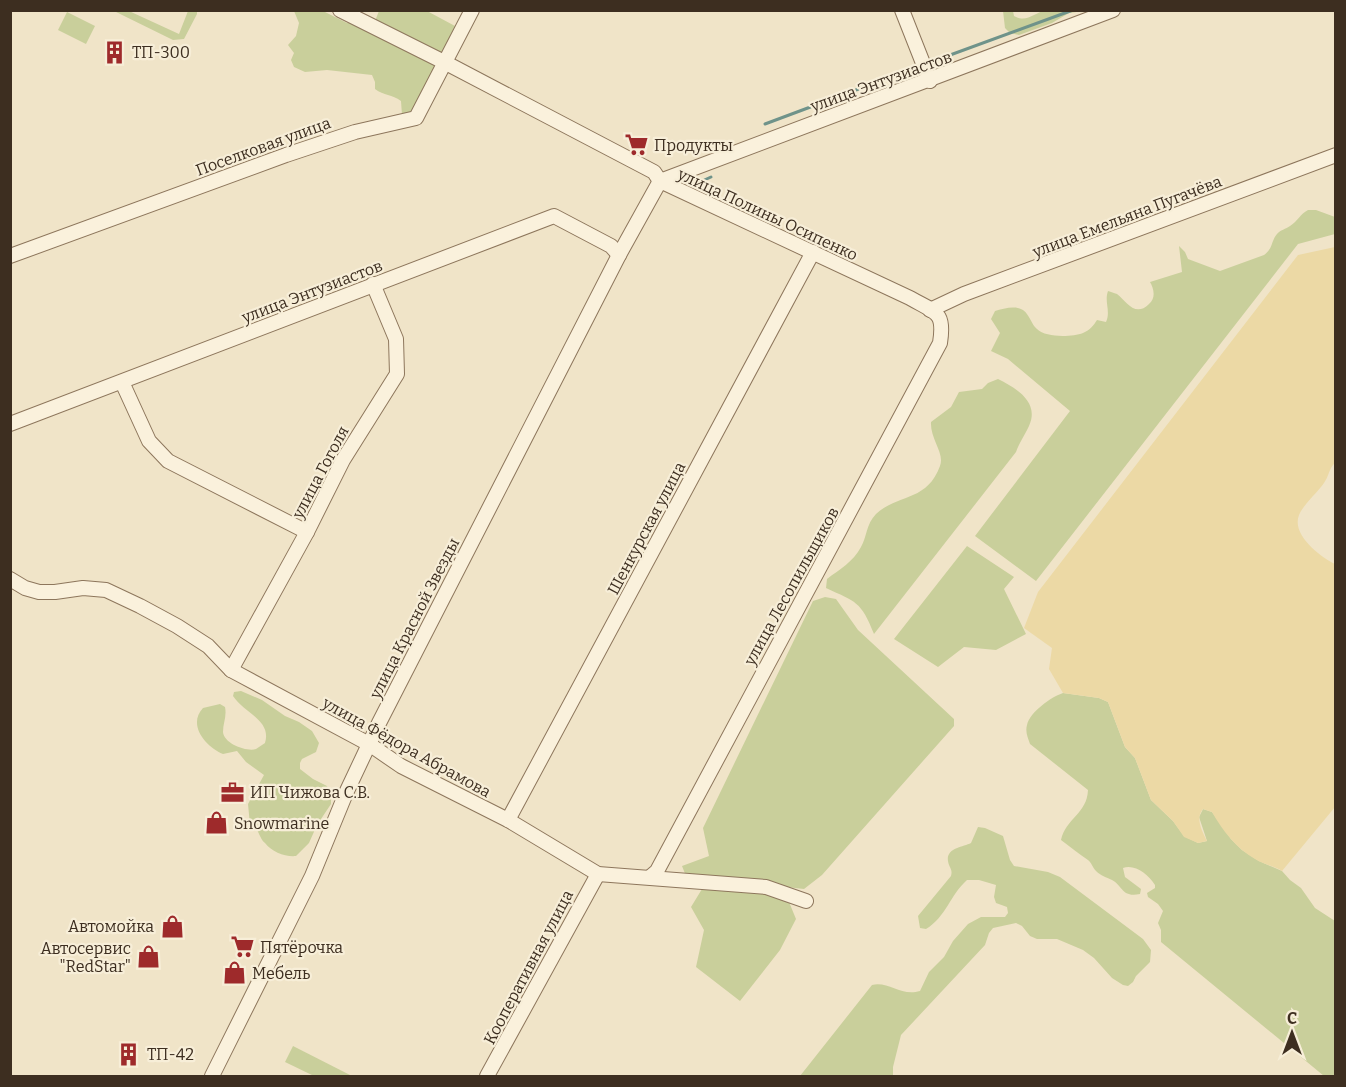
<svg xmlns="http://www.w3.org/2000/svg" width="1346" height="1087" viewBox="0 0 1346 1087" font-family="Bitter,serif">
<rect width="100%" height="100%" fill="#f0e4c8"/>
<g fill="#c9cf9b">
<polygon points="114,11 129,11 179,34 188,11 197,11 197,14 184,39 173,40"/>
<path d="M294 11H323L347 23 375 21 379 11H427L455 26 414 113 402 115 401 101C392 94 384 96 375 89V82L372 75 327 70 305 72 294 67 291 60 294 53 288 45 296 36 299 23Z"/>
<path d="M1003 11H1013L1014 16C1027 23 1034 13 1046 10 1058 8 1072 10 1084 11L1069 13 1052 23 1019 35 1010 33 1005 28Z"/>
<polygon points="67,12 95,26 86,44 58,30"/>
<path d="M1308 210H1316L1335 217V234L1298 244 1036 581 975 536 1070 411 1008 359 991 351 1000 333 991 319 995 311C1003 309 1015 305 1023 310 1030 315 1031 324 1037 329 1046 338 1072 337 1083 333 1090 330 1094 325 1097 320L1106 322C1111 311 1104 302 1108 291 1109 291 1116 294 1117 294 1126 301 1135 318 1149 304 1156 298 1154 289 1150 282L1182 272 1179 246 1185 252 1188 259 1220 271 1264 255C1273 249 1271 241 1277 234 1280 230 1286 229 1290 226 1298 221 1300 214 1308 210Z"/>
<path d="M998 379C1016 388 1040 402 1029 426 1025 435 1019 443 1016 452L874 634C861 601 856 602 826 588L827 579C840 569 853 562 861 547 867 537 866 524 876 514 897 494 927 502 940 466 945 453 930 439 931 422L951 407 959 392 982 389 988 383Z"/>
<polygon points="967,546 1014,577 1004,589 1026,634 996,650 964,647 938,667 894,639"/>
<polygon points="825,597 836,599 858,630 954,719 954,726 822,875 804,889 686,876 682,866 709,856 703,828 813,601"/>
<path d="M241 691 262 700 285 716 299 722 312 731 319 743 316 752 302 759 300 763V769L313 779 327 786 331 795V804L317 825 309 843 296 856C285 857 272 852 265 843 258 837 260 828 250 825L248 804 264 775 246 762 237 751 223 754C206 747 187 725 203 708L220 704 225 707C227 716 223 723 223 732 224 744 247 752 256 749 259 747 262 745 265 743 272 720 244 713 233 696L234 692Z"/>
<path d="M1063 693 1099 698 1108 702 1125 747 1135 758 1151 800 1173 821 1184 836 1198 843 1207 841 1199 817 1203 809 1212 812 1231 839 1242 850 1259 861 1282 871 1290 880 1301 888 1315 908 1335 921V1076H1324L1161 942V930L1158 923 1163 911 1158 904 1148 897 1147 893 1155 888V885C1148 874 1135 864 1123 868L1125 877 1141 889 1140 894C1122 898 1123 886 1112 880 1106 877 1101 876 1096 871 1092 867 1092 863 1088 860 1078 853 1070 847 1061 840 1066 818 1087 814 1088 790L1030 744C1028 738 1025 732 1027 725 1030 712 1051 697 1063 693Z"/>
<path d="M978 827 985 828 1003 836 1010 860 1014 866 1048 872 1060 877 1143 939 1151 950 1150 962 1136 976 1133 982 1128 986 1123 985 1112 978 1094 958 1083 950 1057 939H1037L1030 936 1022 926 1016 923 993 928 989 933 985 945 901 1035 893 1067V1076H800L872 985C889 981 901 997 920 991L929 972 944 957 953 941 968 924 981 917H1005L1008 913 1007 907 996 903 994 897 996 885 979 880H967C950 895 946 917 926 929L920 928 918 916 951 876C953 869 949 868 948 861 946 848 963 847 971 843Z"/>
<polygon points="702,889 771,892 789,902 796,919 780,950 740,1001 696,967 704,930 691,907"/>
<polygon points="293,1046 352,1076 314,1076 285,1062"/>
</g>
<path fill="#ecd9a5" d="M1335 247V463C1329 468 1329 476 1324 483 1317 493 1303 505 1299 515 1291 535 1321 557 1335 564V807L1282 871C1274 866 1263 864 1255 859 1237 849 1222 830 1212 812L1203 809C1195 818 1202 831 1207 841L1198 843 1184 837 1173 821 1151 800 1135 758 1125 747 1108 702 1099 698 1063 693 1049 669 1052 648 1024 628 1038 592 1298 255Z"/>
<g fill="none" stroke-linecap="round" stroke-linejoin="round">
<g stroke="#6f938a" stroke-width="3">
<polyline points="931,62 1073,10"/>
<polyline points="765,124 920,66"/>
<polyline points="689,187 711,177"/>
</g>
<defs>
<g id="minor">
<path d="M340 10 446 63 654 172 660 181 910 298C936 313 945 311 940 343L657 871 650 877"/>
<polyline points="902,10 930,81"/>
<polyline points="10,256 286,155 355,132 416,118 472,10"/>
<polyline points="930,310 964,294 1336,155"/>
<polyline points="122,382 149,441 168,461 307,532"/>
<polyline points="10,424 554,216 611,246 619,255"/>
<polyline points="10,579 25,588 39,592 55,592 83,588 106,590 140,606 177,626 208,646 231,670 369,744 401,766 508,820 598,874 766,887 806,901"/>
<polyline points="231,670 307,532 343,460 397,374 396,339 373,284"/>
<polyline points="508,820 813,252"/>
<polyline points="212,1076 312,876 346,793 379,723 619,255 660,181 1113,10"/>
<polyline points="487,1076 598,874"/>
</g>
</defs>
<use href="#minor" stroke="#8d765c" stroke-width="16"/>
<use href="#minor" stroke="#faf1dc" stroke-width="14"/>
</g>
<defs>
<symbol id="building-bare" viewBox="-9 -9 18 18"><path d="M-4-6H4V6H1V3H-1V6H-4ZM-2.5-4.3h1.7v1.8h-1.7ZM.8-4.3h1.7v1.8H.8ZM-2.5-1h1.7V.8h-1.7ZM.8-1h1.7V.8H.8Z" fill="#9e2a2b" stroke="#f7eed8" stroke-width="2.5" paint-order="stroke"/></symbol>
<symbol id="supermarket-bare" viewBox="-9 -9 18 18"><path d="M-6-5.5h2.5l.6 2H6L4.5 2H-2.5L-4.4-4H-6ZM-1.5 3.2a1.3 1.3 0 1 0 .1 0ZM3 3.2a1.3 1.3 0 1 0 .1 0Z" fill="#9e2a2b" stroke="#f7eed8" stroke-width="2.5" paint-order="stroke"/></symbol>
<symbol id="office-bare" viewBox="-9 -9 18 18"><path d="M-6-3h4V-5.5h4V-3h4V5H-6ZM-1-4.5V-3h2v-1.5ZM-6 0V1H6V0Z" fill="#9e2a2b" stroke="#f7eed8" stroke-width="2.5" paint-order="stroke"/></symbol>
<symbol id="shop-bare" viewBox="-9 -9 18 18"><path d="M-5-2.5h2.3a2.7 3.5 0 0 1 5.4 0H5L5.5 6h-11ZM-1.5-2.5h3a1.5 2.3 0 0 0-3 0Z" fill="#9e2a2b" stroke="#f7eed8" stroke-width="2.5" paint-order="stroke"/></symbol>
</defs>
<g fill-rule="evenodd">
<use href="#building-bare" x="98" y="36" width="33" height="33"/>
<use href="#supermarket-bare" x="620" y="128" width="33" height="33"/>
<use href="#office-bare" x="216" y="776" width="33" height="33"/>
<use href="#shop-bare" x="200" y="806" width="33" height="33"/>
<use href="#shop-bare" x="156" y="910" width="33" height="33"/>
<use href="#supermarket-bare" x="226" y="930" width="33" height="33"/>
<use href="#shop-bare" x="132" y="940" width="33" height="33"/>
<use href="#shop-bare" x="218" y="956" width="33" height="33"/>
<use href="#building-bare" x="112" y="1038" width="33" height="33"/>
</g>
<g text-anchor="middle" stroke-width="4.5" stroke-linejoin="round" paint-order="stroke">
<g font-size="16" fill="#3d2e20" stroke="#f7eed8" text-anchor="start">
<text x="132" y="58">ТП-300</text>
<text x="654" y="151">Продукты</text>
<text x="250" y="798">ИП Чижова С.В.</text>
<text x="234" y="829">Snowmarine</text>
<text x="154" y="932" text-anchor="end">Автомойка</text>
<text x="260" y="953">Пятёрочка</text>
<text x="131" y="954" text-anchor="end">Автосервис<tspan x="131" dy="18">"RedStar"</tspan></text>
<text x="252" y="979">Мебель</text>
<text x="147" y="1060">ТП-42</text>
</g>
<g font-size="16" fill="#3d2e20" stroke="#f7eed8">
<text transform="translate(881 81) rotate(-20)" y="6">улица Энтузиастов</text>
<text transform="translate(263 146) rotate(-20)" y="6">Поселковая улица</text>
<text transform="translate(768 214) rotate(25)" y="6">улица Полины Осипенко</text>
<text transform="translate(1127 216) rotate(-21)" y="6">улица Емельяна Пугачёва</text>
<text transform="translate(312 291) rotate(-21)" y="6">улица Энтузиастов</text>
<text transform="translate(320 472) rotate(-62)" y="6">улица Гоголя</text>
<text transform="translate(646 528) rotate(-62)" y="6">Шенкурская улица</text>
<text transform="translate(791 586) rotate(-61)" y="6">улица Лесопильщиков</text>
<text transform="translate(414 618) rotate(-63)" y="6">улица Красной Звезды</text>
<text transform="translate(407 747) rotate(29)" y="6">улица Фёдора Абрамова</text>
<text transform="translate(528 967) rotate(-62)" y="6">Кооперативная улица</text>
</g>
</g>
<rect width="1346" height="1087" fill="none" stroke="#3d2e20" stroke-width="24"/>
<g transform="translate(1292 1033)" stroke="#f7eed8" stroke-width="4.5" paint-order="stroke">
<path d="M0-4.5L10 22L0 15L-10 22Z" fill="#3d2e20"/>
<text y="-9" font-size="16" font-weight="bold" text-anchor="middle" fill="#3d2e20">С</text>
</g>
</svg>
